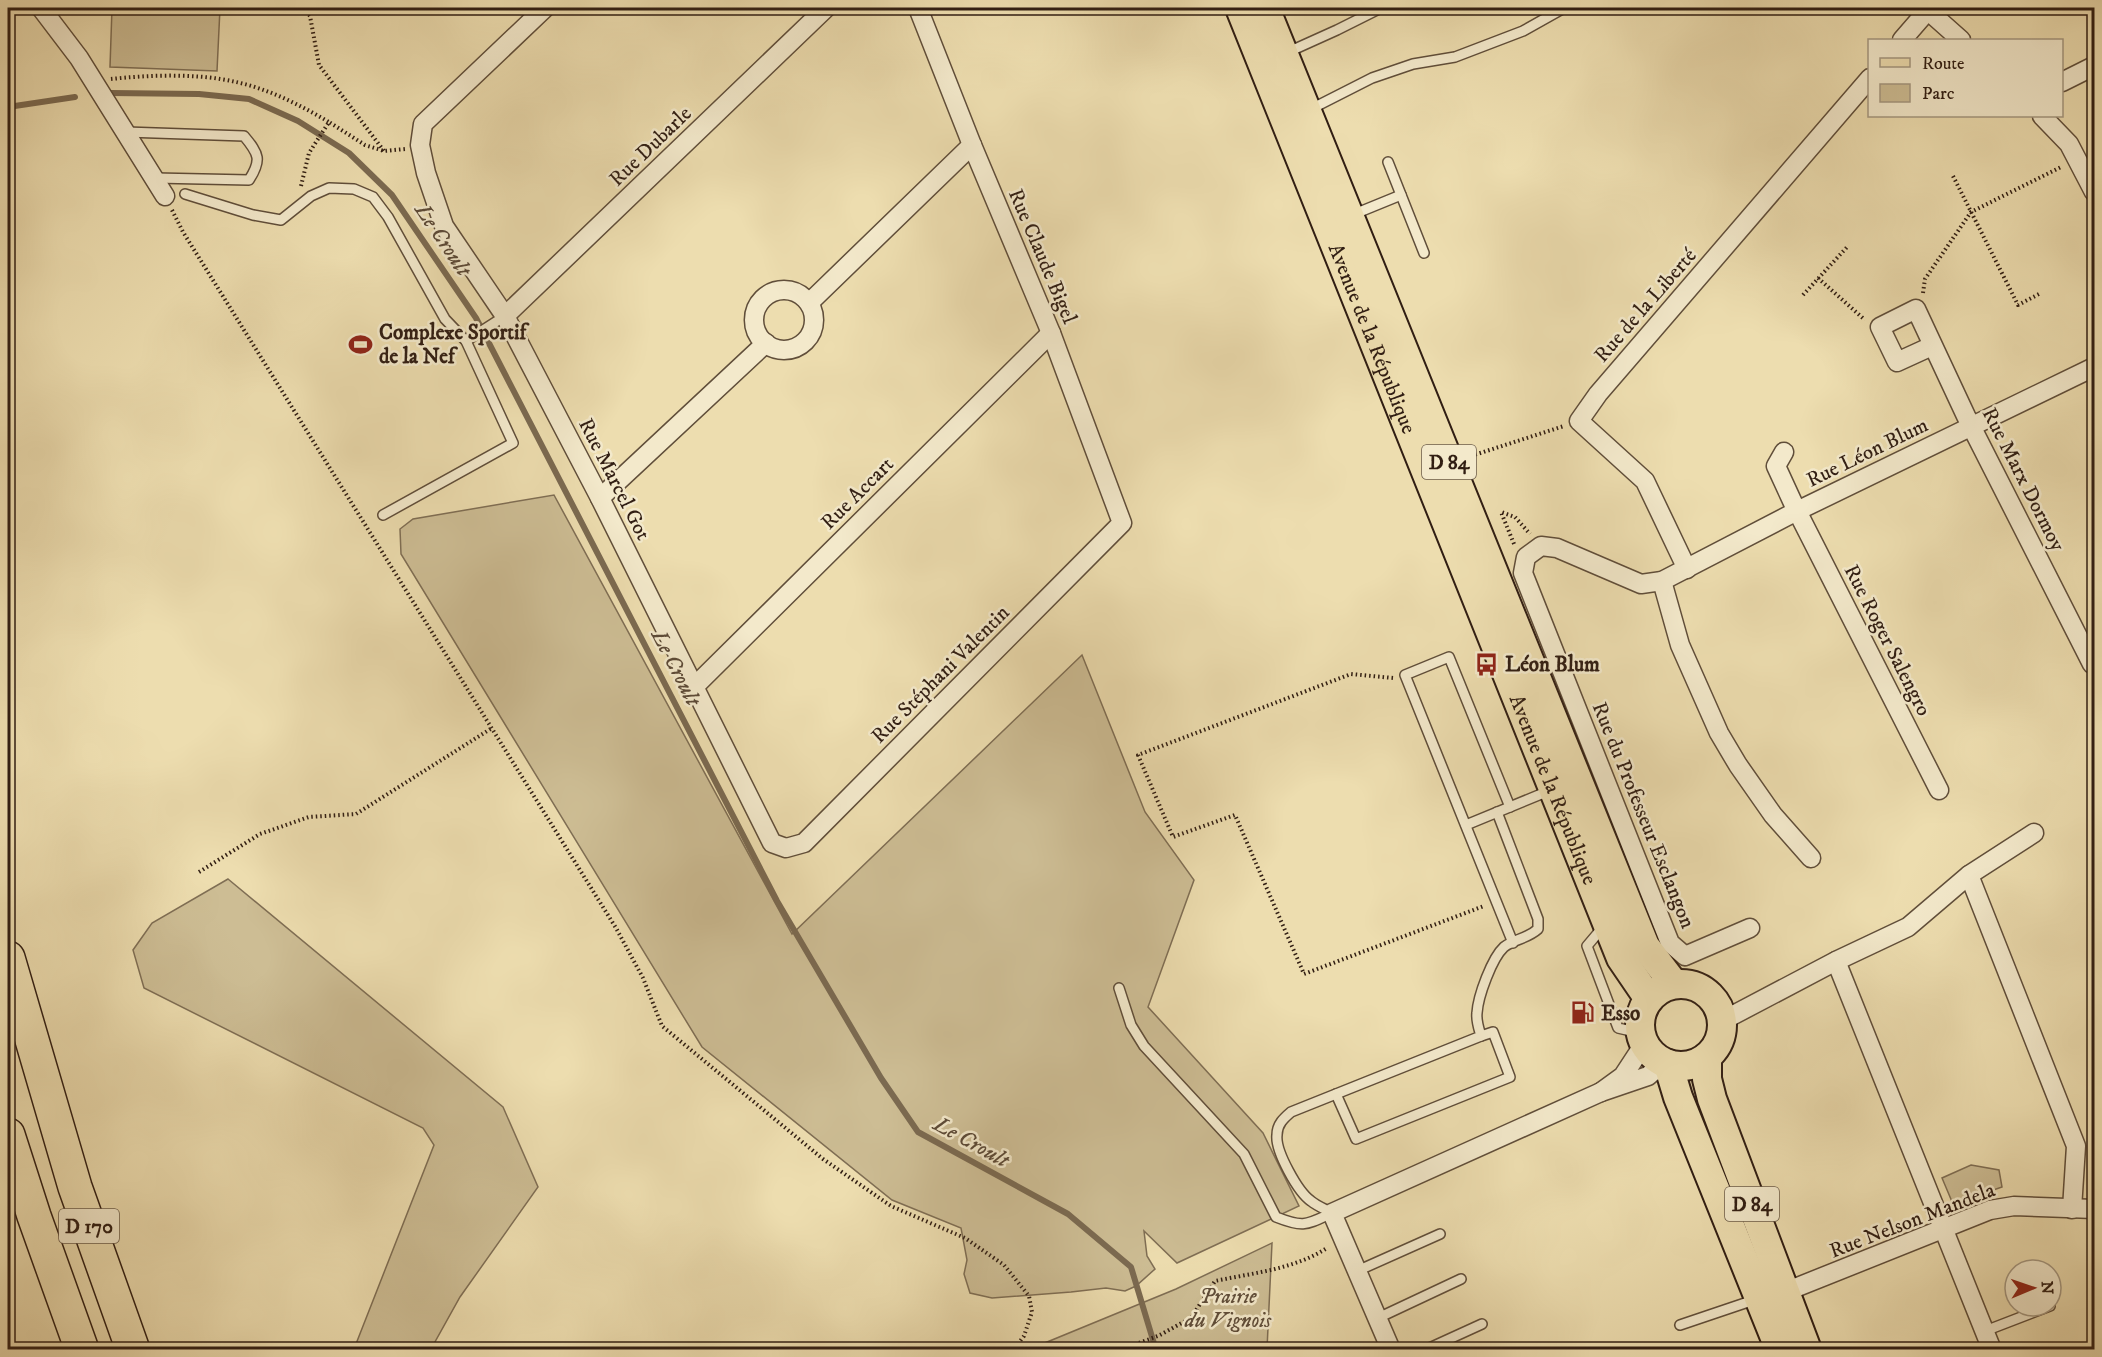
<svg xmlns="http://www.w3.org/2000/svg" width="2102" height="1357" viewBox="0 0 2102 1357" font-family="'IM FELL DW Pica',serif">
<rect width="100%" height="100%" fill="#edddaf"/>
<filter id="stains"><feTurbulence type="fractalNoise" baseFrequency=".00333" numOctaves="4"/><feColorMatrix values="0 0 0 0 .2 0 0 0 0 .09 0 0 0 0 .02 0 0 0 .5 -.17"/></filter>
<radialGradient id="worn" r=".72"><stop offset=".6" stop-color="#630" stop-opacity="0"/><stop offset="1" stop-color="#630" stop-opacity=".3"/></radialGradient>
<g fill="#cdbd94" stroke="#7f6e54" stroke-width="1.5">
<polygon points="112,8 220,8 217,71 110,67"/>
<polygon points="554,495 792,934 1082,655 1145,812 1194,880 1148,1007 1263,1133 1299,1206 1177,1263 1144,1231 1147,1256 1155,1269 1136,1286 1125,1291 1106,1288 1071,1292 992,1298 970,1293 964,1274 967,1260 961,1228 892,1200 702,1047 401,554 400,529 413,519"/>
<polygon points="228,879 503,1107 538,1187 460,1297 431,1349 354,1349 434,1145 423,1128 144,988 133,950 152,923"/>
<polygon points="1971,1165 1999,1170 2002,1187 1953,1204 1942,1178"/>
<polygon points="1272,1243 1267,1349 1033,1349 1035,1347 1176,1289"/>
</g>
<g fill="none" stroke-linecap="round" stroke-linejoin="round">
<g stroke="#7b6a51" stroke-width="6">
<polyline points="111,93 199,94 249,99 298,121 349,153 392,195 476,318 777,901 881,1078 918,1132 1068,1214 1131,1267 1156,1350"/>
<polyline points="8,107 75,97"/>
</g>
<defs>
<g id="lane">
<polyline points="1286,53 1337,30 1381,8"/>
<polyline points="1309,110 1372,78 1413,64 1455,57 1523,31 1564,8"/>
<path d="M126 132 244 136C259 154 262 160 249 180L155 178"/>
<polyline points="1388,162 1424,253"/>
<polyline points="185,194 253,215 281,220 311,196 329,188 354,189 373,197 388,217 445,319 466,341 513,443 383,515"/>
<polyline points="1352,215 1401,195"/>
<polyline points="466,341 505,316"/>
<polyline points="1510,807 1449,657 1405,675 1513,943"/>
<polyline points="1466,825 1551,790"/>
<polyline points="1603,927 1587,946 1618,1028 1640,1033"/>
<path d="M1119 988 1131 1025 1144 1046 1244 1154 1276 1217C1304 1228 1306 1225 1332 1213"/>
<polyline points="1336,1094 1356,1139 1510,1077 1493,1032 1481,1036"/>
<path d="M1332 1213C1325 1209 1317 1206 1311 1201 1298 1192 1275 1151 1277 1135 1277 1124 1284 1118 1291 1112L1481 1036C1479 1029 1476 1021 1477 1013 1478 996 1492 958 1504 947 1514 939 1527 939 1538 929V919L1497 812"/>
<polyline points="1357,1271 1440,1234"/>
<polyline points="1378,1318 1461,1279"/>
<polyline points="1680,1325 1757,1299"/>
<polyline points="1985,1331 2050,1306"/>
<polyline points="1425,1350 1482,1324"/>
</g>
<g id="street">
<polyline points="41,8 79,58 165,196"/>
<polyline points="545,8 423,124 420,145 426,173 444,226 505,316 600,498 772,843 786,848 804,843 1122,523 1051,333 972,145 918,8"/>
<polyline points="1925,8 1961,40"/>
<polyline points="1902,40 1928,10"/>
<polyline points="2062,82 2094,66"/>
<polyline points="2042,116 2069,144 2094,192"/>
<circle cx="784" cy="320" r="30"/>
<polyline points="809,303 972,145"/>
<polyline points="505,316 826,8"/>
<polyline points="1932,346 1897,362 1880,327 1916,309 1966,416 2092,664"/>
<polyline points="1784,452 1776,466 1793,503 1939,790"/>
<polyline points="600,498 766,343"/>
<polyline points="1687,569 1645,481 1579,421 1598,394 1870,78"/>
<polyline points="1662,581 1680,645 1719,733 1738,765 1773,815 1811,858"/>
<polyline points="695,686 1051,333"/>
<polyline points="1969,875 2076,1146 2072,1209"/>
<polyline points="1750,928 1685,956 1670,943 1523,573 1526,557 1541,546 1557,548 1641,584 1662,581 1797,511 2094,367"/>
<polyline points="1836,961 1992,1350"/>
<polyline points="1722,1021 1836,961 1908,927 1969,875 2034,833"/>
<polyline points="1644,1044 1623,1076 1601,1092 1648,1076 1663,1063"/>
<polyline points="1785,1292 1990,1210 2014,1206 2094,1209"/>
<polyline points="1391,1350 1332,1213 1601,1092"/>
</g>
<g id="primary">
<path id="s1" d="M1240 8 1621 958 1649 999"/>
<polyline points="1265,8 1645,946 1674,984"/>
<circle cx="1681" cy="1025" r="41"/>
<polyline points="1707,1057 1707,1079 1712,1099 1807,1350"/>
<polyline points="1668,1064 1678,1097 1780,1350"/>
</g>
<g id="highway">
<polyline points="8,958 75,1187 133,1350"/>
<polyline points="8,1135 34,1216 82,1350"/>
</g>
</defs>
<use href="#lane" stroke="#604e3a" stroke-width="12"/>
<use href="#street" stroke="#604e3a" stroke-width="21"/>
<use href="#primary" stroke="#311e13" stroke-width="32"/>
<use href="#highway" stroke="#311e13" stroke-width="36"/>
<g stroke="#311e13" stroke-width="4" stroke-dasharray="1.5 3" stroke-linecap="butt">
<polyline points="303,8 310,16 319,65 384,151"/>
<path d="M111 79C149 75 198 73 236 82 269 89 300 105 329 122"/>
<polyline points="1953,176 2018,305 2039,294"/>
<polyline points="301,186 309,153 329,122 365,145 384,151 405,149"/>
<polyline points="172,210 183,232 616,928 643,978 662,1026 823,1159 891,1206 965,1238 1004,1265 1029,1296 1032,1312 1024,1336 1013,1350"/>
<polyline points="1818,278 1865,320"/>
<polyline points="1923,293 1925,279 1971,212 2061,167"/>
<polyline points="1803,295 1848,246"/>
<polyline points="1471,456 1564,426"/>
<polyline points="1514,544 1501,512 1515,517 1530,534"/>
<polyline points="1393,678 1351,674 1138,755 1173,837 1235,815 1304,974 1484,906"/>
<polyline points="199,872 260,834 309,817 356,814 492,728"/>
<path d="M1128 1350 1133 1345 1158 1336 1191 1318 1215 1281C1253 1273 1295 1269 1327 1248"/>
</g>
<use href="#lane" stroke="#f3e9cb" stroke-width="9"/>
<use href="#street" stroke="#f3e9cb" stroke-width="18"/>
<use href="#primary" stroke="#edddaf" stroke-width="28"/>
<use href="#highway" stroke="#edddaf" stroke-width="33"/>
</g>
<defs>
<symbol id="stadium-bare" viewBox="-9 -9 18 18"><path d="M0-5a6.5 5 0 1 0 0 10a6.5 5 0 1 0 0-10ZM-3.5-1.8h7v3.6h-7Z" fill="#8f2418" stroke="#f3e9cb" stroke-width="2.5" paint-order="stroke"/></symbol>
<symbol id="bus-bare" viewBox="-9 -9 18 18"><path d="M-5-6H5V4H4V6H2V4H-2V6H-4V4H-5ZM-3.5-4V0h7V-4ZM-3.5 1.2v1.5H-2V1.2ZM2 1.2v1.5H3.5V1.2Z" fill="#8f2418" stroke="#f3e9cb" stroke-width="2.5" paint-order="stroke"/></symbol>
<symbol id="fuel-bare" viewBox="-9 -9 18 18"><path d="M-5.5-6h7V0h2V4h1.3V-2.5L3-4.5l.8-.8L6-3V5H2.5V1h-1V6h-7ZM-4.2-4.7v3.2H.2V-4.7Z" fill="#8f2418" stroke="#f3e9cb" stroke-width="2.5" paint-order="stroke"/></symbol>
</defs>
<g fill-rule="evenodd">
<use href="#stadium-bare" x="344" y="328" width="33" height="33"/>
<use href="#bus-bare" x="1470" y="648" width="33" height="33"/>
<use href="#fuel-bare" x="1566" y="996" width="33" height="33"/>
</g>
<g text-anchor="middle" stroke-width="5" stroke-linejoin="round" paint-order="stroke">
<g fill="#f3e9cb" stroke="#6b5b4a" stroke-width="1.5">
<rect x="1422" y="445" width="54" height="34" rx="4.5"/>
<rect x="1725" y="1187" width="54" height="34" rx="4.5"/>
<rect x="59" y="1209" width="60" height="34" rx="4.5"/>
</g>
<g font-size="20" font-weight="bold" fill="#311e13">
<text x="1449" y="469">D 84</text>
<text x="1752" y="1211">D 84</text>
<text x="89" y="1233">D 170</text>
</g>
<g font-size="21" fill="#311e13" stroke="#f3e9cb">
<text transform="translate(650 146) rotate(-44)" y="7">Rue Dubarle</text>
<text transform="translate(1043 256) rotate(67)" y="7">Rue Claude Bigel</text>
<text transform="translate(1645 305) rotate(-49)" y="7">Rue de la Liberté</text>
<text dy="7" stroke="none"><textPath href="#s1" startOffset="356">Avenue de la République</textPath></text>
<text transform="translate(1867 452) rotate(-26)" y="7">Rue Léon Blum</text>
<text transform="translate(615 479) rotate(63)" y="7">Rue Marcel Got</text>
<text transform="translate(2024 479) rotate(63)" y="7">Rue Marx Dormoy</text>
<text transform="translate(857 493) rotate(-45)" y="7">Rue Accart</text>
<text transform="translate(1888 640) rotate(63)" y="7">Rue Roger Salengro</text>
<text transform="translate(940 674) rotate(-45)" y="7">Rue Stéphani Valentin</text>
<text dy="7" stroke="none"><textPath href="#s1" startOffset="842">Avenue de la République</textPath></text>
<text transform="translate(1644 815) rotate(68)" y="7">Rue du Professeur Esclangon</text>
<text transform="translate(1912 1220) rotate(-21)" y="7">Rue Nelson Mandela</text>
</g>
<g font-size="21" font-weight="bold" fill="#311e13" stroke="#f3e9cb" text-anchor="start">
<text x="379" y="339">Complexe Sportif<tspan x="379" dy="24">de la Nef</tspan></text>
<text x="1505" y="671">Léon Blum</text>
<text x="1601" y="1020">Esso</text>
</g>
<g font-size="21" font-style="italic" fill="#604e3a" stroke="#f3e9cb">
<text x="1228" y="1303">Prairie<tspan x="1228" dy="24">du Vignois</tspan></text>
</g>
<g font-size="22" font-style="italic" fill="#5c4a37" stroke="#f3e9cb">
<text transform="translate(444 239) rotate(56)" y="8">Le Croult</text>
<text transform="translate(677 667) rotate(63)" y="8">Le Croult</text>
<text transform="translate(972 1141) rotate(29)" y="8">Le Croult</text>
</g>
</g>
<rect width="2102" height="1357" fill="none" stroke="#edddaf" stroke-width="30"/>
<rect x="9" y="9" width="2084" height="1339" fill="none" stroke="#311e13" stroke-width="3"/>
<rect x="15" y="15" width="2072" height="1327" fill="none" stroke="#311e13" stroke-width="1.5"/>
<rect x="1868" y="39" width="195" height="78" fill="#f3e9cb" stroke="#a59881" stroke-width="1.5"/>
<rect x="1880" y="58" width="30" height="9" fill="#edddaf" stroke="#a59881" stroke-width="1.5"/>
<text x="1922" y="69" font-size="18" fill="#311e13">Route</text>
<rect x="1880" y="84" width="30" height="18" fill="#cdbd94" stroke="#a59881" stroke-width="1.5"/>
<text x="1922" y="99" font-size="18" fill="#311e13">Parc</text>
<g transform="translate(2033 1288) rotate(88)"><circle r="28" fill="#f3e9cb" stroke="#a59881" stroke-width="1.5"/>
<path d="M0-4.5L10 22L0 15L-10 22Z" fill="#8f2418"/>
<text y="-9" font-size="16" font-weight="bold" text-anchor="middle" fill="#311e13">N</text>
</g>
<rect width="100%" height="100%" filter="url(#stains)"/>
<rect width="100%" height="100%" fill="url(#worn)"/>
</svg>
